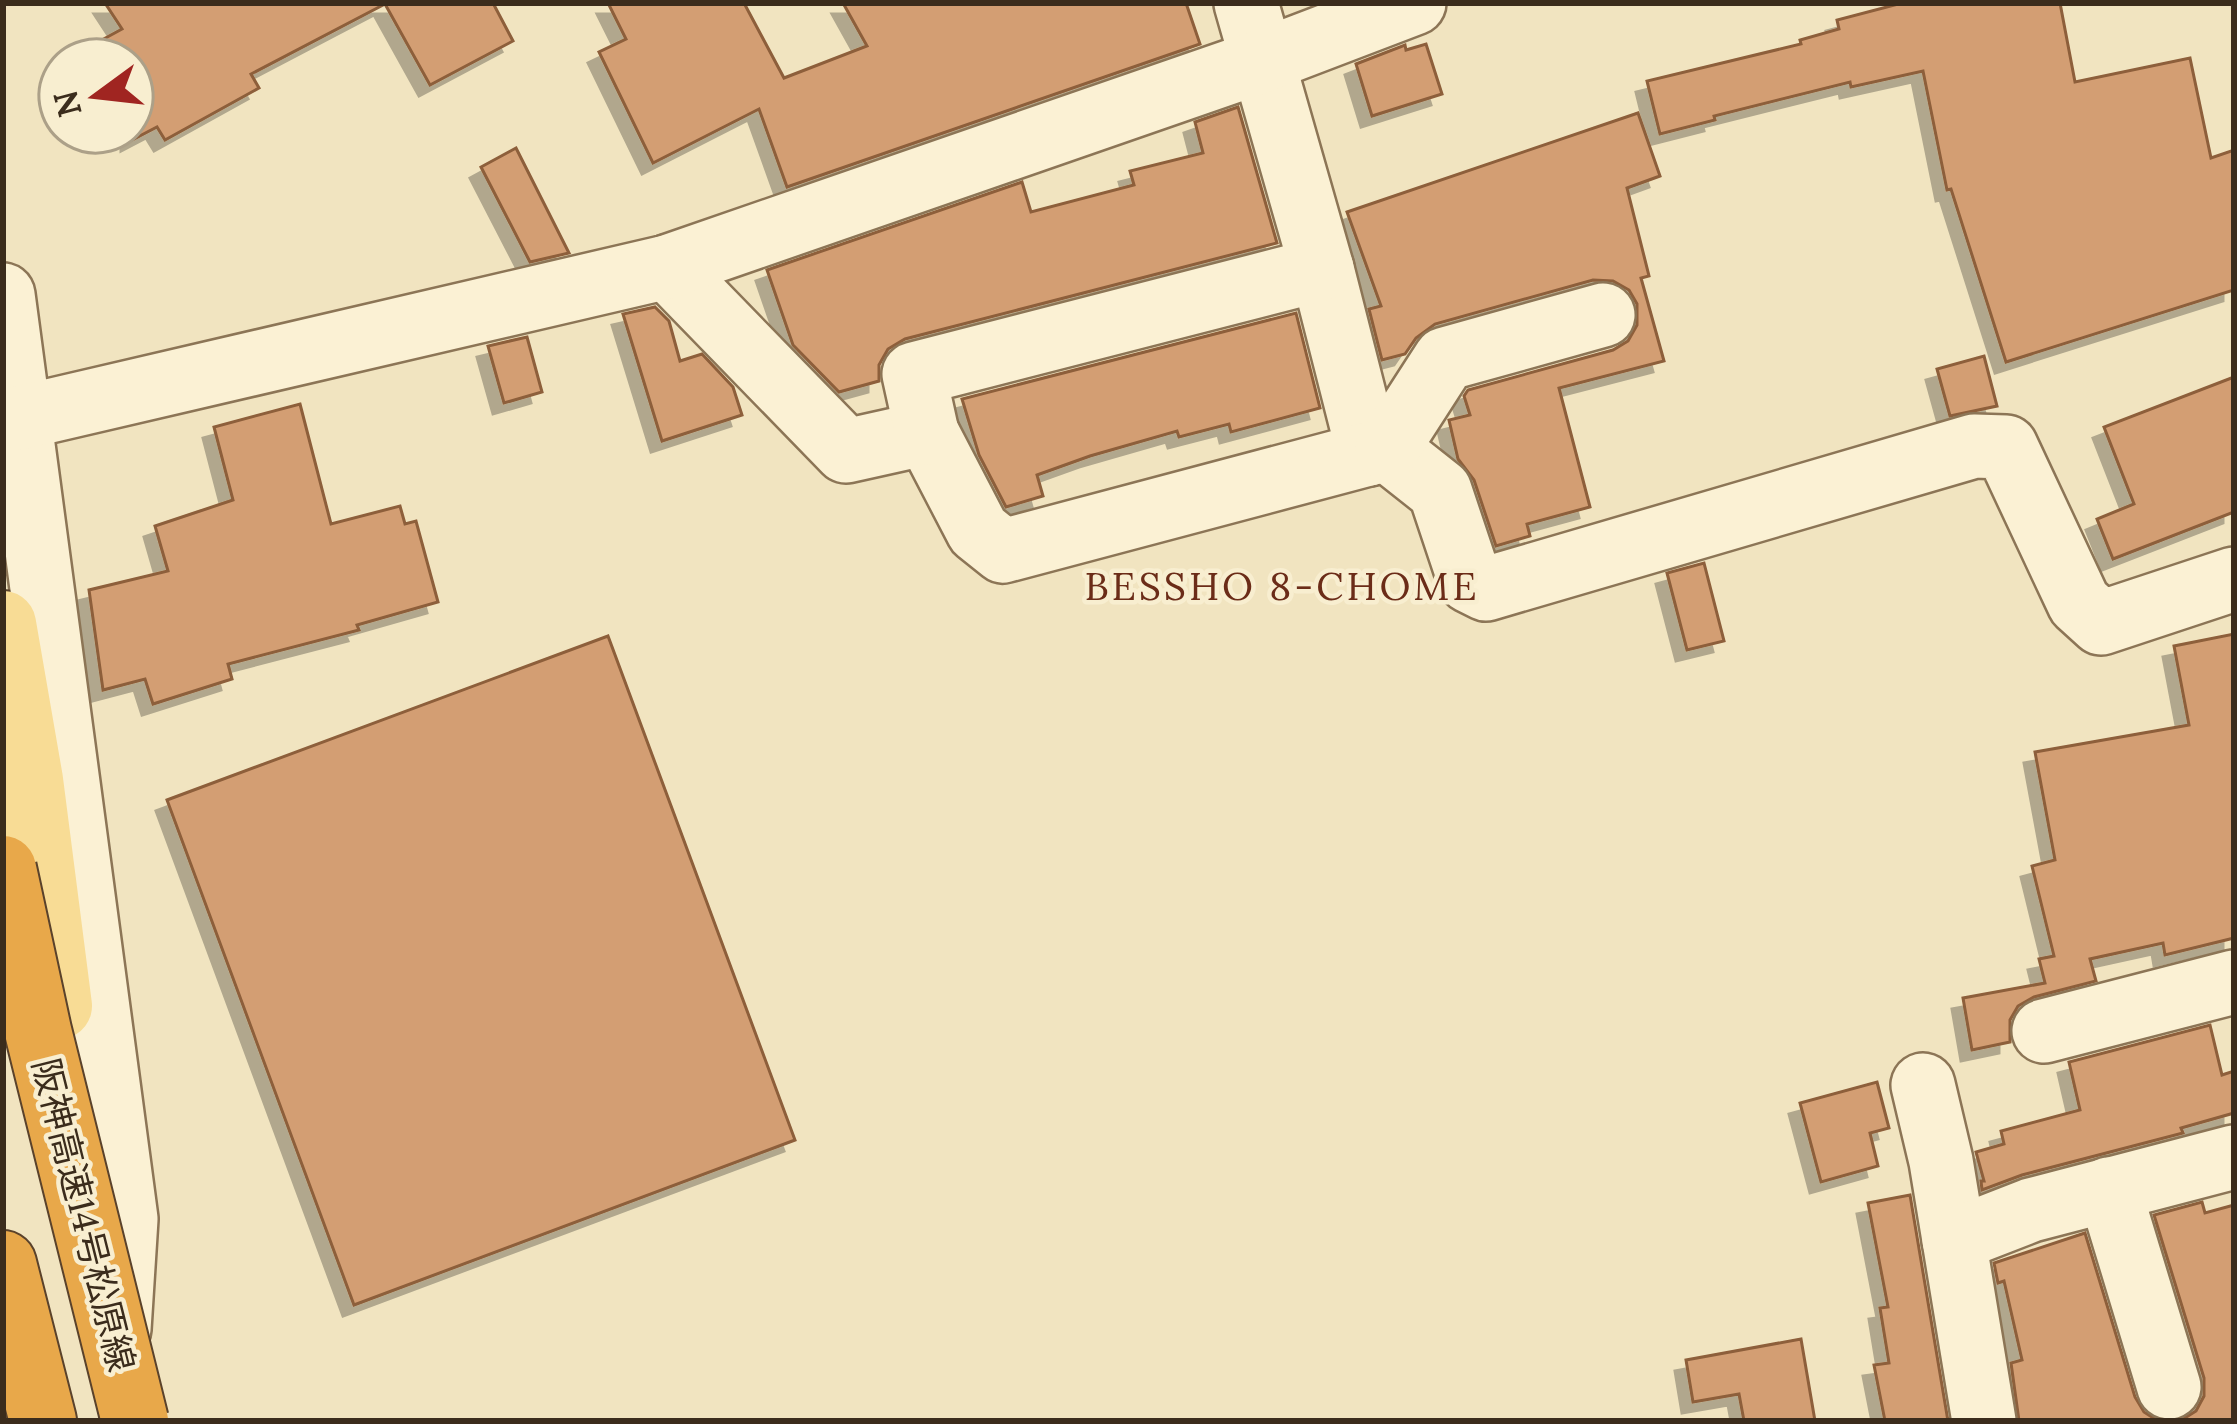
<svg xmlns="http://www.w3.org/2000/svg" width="2237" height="1424" viewBox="0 0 2237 1424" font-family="Lora,'Noto Sans JP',serif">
<defs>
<filter id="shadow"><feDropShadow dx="-11" dy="11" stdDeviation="0" flood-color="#0004"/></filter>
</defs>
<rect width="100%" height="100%" fill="#f1e4c0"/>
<g fill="#d39e73" stroke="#8d5e3a" stroke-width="3" filter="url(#shadow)">
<polygon points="105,3 493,3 513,41 430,85 385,4 251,74 259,88 165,140 157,127 132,140 132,60 65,60 122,29"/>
<polygon points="608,3 744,3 784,78 867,46 843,3 1186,3 1200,44 787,187 759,109 653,163 599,52 626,39"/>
<polygon points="1902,3 2060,3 2075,82 2190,58 2211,158 2234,150 2234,290 2006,362 1951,189 1947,190 1923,71 1851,87 1850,82 1714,116 1715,120 1660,134 1647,81 1801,44 1800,40 1839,29 1837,20"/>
<polygon points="1426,44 1442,94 1372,116 1356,64 1405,45 1406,50"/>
<polygon points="1238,107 1277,243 905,339 888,349 879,365 879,381 839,392 793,345 767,270 1022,182 1031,212 1134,185 1130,171 1203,153 1195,122"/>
<polygon points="1638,113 1660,176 1627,188 1649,276 1641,278 1664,361 1559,388 1590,507 1527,524 1530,536 1496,546 1474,480 1458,459 1449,420 1470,415 1464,396 1468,390 1613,350 1628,341 1637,325 1637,304 1629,290 1613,281 1593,280 1435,324 1416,338 1405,354 1382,360 1369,309 1381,306 1347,212"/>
<polygon points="516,148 569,253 530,262 481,167"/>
<polygon points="655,307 669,321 680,361 702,354 733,387 742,415 662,441 623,314"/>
<polygon points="1296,313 1320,408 1231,432 1229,424 1179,437 1177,431 1090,456 1037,475 1043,496 1006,507 979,455 962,399"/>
<polygon points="527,337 542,392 504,403 488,346"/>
<polygon points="1984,356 1997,406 1950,416 1937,369"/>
<polygon points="2234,377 2234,512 2113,559 2097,519 2134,504 2104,427"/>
<polygon points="300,404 331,524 400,506 405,524 416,521 438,602 357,625 359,630 228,664 232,679 153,704 145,679 103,690 89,590 168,571 155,526 233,500 214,427"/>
<polygon points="1704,563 1724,641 1687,650 1667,573"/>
<polygon points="2234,634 2234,938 2165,955 2163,943 2090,959 2096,981 2034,997 2018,1006 2010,1020 2010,1042 1972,1050 1963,998 2045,983 2039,959 2054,956 2032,866 2055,860 2035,752 2189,725 2174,646"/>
<polygon points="608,636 795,1140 354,1305 167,800"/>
<polygon points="2210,1025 2222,1075 2234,1071 2234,1113 2181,1128 2183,1133 2022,1175 1982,1190 1981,1181 1984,1181 1976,1152 2004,1144 2001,1131 2080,1110 2069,1062"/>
<polygon points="1877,1082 1889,1128 1870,1133 1878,1166 1821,1182 1800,1103"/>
<polygon points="1910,1195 1948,1421 1885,1421 1874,1365 1889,1363 1880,1308 1888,1307 1868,1203"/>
<polygon points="2202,1202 2205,1213 2234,1205 2234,1421 2180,1421 2196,1411 2204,1396 2204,1378 2154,1215"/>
<polygon points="2085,1233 2135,1397 2144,1412 2158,1421 2019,1421 2011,1363 2022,1360 2004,1281 1998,1283 1994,1263"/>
<polygon points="1801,1339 1815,1421 1744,1421 1739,1394 1693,1402 1686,1360"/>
</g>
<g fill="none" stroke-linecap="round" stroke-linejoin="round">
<defs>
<g id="minor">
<polyline points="1246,3 1322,269 1369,454"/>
<polyline points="667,267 846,451 927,433 978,531 1003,551 1387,449 1440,491 1470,581 1486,589 1974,446 2006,447 2079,603 2101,623 2234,579"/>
<polyline points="3,295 126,1219 119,1329"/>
<polyline points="19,418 667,267 1262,61 1414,3"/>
<polyline points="927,433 914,374 1322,269"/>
<polyline points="1387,449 1445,359 1603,315"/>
<polyline points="2044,1031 2234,982"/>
<polyline points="1923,1085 1941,1161 1984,1421"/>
<polyline points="2109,1189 2169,1387"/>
<polyline points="1954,1240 2031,1210 2234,1157"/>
</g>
<polyline id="major" points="3,624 30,780 59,1006"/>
<polyline id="highway" points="3,1264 43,1421"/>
</defs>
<use href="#minor" stroke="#8c7556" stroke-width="68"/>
<use href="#major" stroke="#5a422b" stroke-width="70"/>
<use href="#highway" stroke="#5a422b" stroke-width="70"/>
<use href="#minor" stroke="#fbf1d4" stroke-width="63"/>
<use href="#major" stroke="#f8dc95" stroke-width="66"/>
<use href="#highway" stroke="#e8a84a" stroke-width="66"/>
<defs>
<polyline id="highway-bridge" points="3,869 38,1031 135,1421"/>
</defs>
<use href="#highway-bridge" stroke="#5a422b" stroke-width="70" stroke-linecap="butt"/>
<use href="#highway-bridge" stroke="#e8a84a" stroke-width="66"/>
</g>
<g text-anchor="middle" stroke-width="9" stroke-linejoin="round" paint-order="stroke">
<g font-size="36" fill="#3b2c1c" stroke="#f8eed0">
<text transform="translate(84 1215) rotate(76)" y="13">阪神高速14号松原線</text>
</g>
<g font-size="39" letter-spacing="3" fill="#6b2c18" stroke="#f8eed0">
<text x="1282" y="600">BESSHO 8-CHOME</text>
</g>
</g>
<rect width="2237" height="1424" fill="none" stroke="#3b2c1c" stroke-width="12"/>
<g transform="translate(96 96) rotate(255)"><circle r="57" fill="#f8eed0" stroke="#aca088" stroke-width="3"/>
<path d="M0-9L21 45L0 30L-21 45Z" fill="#a02521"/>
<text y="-18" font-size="33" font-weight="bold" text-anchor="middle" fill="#3b2c1c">N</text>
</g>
</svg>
